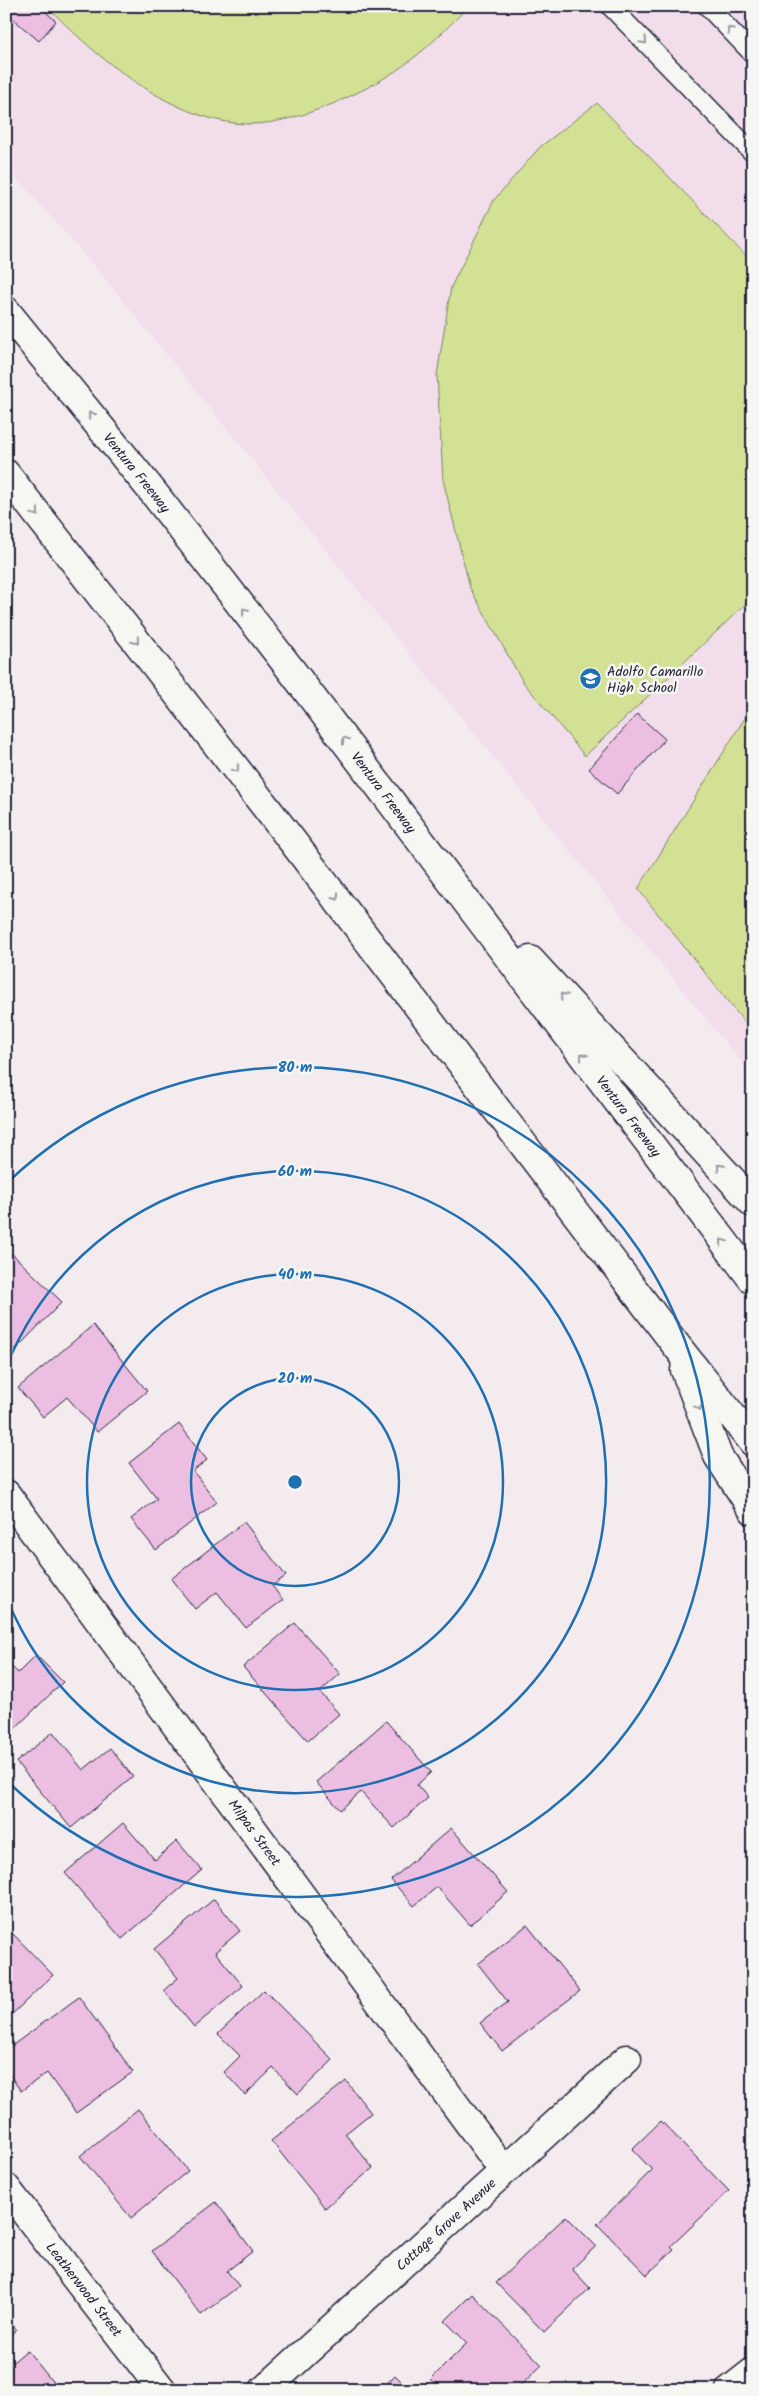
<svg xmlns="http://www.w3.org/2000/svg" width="759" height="2396" viewBox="0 0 759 2396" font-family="Kalam,sans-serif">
<rect width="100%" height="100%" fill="#f4ebef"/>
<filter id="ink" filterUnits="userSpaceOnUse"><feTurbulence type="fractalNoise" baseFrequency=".02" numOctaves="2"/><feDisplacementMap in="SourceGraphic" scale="10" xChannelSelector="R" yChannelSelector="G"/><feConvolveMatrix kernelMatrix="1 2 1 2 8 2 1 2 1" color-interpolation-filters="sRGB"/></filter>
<g filter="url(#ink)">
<polygon fill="#f2deeb" points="6,6 753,6 753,1077 106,280 6,166"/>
<g fill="#d3e195" stroke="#7a8268">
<path d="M47 6H469C450 25 432 44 411 60 374 89 299 124 251 124 177 125 95 57 47 6Z"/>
<polygon points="597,103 753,263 753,597 585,756 523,682 470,588 443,480 437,375 451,287 494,200 540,147"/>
<polygon points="753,705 753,1033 638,889"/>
</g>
<g fill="#ecbee2" stroke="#22223b">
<polygon points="6,6 39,6 56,21 39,41 6,13"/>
<polygon points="637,714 665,739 617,794 589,769"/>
<polygon points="6,1248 62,1302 15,1350 6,1341"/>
<polygon points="93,1325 147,1391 97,1432 67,1397 43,1417 18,1388"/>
<polygon points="179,1424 207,1460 193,1471 217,1502 156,1550 131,1519 157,1499 129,1463"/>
<polygon points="244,1522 286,1576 272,1586 283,1600 246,1628 217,1592 195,1609 171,1579"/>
<polygon points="295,1623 340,1674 320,1692 339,1714 308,1741 243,1667"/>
<polygon points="36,1655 63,1682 6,1737 6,1661 18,1673"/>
<polygon points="386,1721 431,1772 417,1785 428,1798 394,1828 361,1792 340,1810 316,1782"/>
<polygon points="53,1732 83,1770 110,1748 133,1777 71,1828 16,1762"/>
<polygon points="123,1823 155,1860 177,1841 202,1870 122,1939 65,1873"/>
<polygon points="451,1828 508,1892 470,1925 437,1887 414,1906 391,1880"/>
<polygon points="214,1899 240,1931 215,1952 243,1986 194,2027 164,1990 178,1978 154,1949"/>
<polygon points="527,1925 580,1991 502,2051 480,2023 508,2002 478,1964"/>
<polygon points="13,1934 53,1975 6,2020 6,1940"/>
<polygon points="264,1990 333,2060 298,2094 273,2068 245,2095 224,2072 240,2056 218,2034"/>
<polygon points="79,1997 133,2072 76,2113 47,2073 21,2091 6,2070 6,2050"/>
<polygon points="346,2081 371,2113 345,2134 373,2168 325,2208 271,2141"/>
<polygon points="138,2109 188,2171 131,2218 80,2156"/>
<polygon points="661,2121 729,2191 671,2246 674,2249 647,2275 597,2224 652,2170 632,2149"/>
<polygon points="216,2202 253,2251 227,2271 239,2286 201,2315 152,2251"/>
<polygon points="566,2216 596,2246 572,2269 590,2288 544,2332 496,2283"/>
<polygon points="472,2294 542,2365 516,2390 442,2390 431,2379 467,2343 445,2321"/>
<polygon points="6,2317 16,2330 6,2338"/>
<polygon points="27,2350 59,2390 6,2390 6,2368"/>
<polygon points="395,2375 410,2390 381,2390"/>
</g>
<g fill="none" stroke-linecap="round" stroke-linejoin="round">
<defs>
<g id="service">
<polyline points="610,6 753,153"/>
<polyline points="707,6 753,54"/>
</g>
<g id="minor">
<path id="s1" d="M6 1494 504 2171"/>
<path id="s2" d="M6 2188 162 2390"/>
<path id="s3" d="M264 2390 627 2059"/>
</g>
<g id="motorway">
<path id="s4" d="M6 311 153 492 295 675 753 1280"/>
<polyline points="6,474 293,842 676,1345 753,1442"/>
<polyline points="530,960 753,1203"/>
<polyline points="685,1370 718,1456 753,1510"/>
<polyline points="730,2390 753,2372"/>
</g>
</defs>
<use href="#service" stroke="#22223b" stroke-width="21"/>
<use href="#minor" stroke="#22223b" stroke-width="31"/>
<use href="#motorway" stroke="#22223b" stroke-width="31"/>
<use href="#service" stroke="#f6f6f2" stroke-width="18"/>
<use href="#minor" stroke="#f6f6f2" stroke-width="28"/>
<use href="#motorway" stroke="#f6f6f2" stroke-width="28"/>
</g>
<defs><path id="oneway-chevron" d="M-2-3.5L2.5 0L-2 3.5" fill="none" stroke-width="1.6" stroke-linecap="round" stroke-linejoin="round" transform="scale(1.25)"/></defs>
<g stroke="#9797a0">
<use href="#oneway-chevron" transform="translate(730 30) rotate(-134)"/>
<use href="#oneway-chevron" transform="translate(644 41) rotate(46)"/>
<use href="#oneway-chevron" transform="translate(91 415) rotate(-129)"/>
<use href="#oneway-chevron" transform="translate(36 513) rotate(52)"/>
<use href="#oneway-chevron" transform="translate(245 611) rotate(-128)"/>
<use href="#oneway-chevron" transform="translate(136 641) rotate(52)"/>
<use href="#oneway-chevron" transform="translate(345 740) rotate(-127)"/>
<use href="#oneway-chevron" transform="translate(236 769) rotate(52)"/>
<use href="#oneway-chevron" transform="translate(336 897) rotate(53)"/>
<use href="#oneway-chevron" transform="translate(563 996) rotate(-133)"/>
<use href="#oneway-chevron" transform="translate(583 1056) rotate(-127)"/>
<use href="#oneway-chevron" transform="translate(720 1167) rotate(-133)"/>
<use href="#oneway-chevron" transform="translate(723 1242) rotate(-127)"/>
<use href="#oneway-chevron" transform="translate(699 1407) rotate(69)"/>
</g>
</g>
<g fill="none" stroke="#1f6fb2" stroke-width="2.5">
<circle cx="295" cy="1482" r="104"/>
<circle cx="295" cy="1482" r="208"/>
<path d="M7 1365A311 311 0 1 1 7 1599"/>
<path d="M7 1183A415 415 0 1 1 7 1781"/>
</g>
<defs>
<symbol id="school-disc" viewBox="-11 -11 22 22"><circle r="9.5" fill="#1f6fb2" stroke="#f6f6f2"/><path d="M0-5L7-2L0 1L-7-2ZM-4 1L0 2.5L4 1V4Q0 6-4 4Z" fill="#fff"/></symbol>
</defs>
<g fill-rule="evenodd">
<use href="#school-disc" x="578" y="666" width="25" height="25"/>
</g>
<g text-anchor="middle" stroke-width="5" stroke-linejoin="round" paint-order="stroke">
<g font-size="14" fill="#22223b" stroke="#f6f6f2">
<text dy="5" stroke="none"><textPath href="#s4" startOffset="208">Ventura Freeway</textPath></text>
<text dy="5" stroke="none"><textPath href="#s4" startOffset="612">Ventura Freeway</textPath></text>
<text dy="5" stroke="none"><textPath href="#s4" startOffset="1018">Ventura Freeway</textPath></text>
<text dy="5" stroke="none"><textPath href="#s1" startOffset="420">Milpas Street</textPath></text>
<text dy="5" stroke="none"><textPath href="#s3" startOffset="246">Cottage Grove Avenue</textPath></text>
<text dy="5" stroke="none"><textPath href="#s2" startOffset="128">Leatherwood Street</textPath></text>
</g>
<g font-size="14" fill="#22223b" stroke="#f6f6f2" text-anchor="start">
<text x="607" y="676">Adolfo Camarillo<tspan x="607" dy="16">High School</tspan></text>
</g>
</g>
<circle cx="295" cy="1482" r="8" fill="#1f6fb2" stroke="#f6f6f2" stroke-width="2.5"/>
<g font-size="15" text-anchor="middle" font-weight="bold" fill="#1f6fb2" stroke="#f6f6f2" stroke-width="5" stroke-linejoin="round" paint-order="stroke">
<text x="295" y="1072">80 m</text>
<text x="295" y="1176">60 m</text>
<text x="295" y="1279">40 m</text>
<text x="295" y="1383">20 m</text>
</g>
<rect width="759" height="2396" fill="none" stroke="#f6f6f2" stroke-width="25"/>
<rect x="12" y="12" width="734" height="2371" fill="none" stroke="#22223b" stroke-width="2" filter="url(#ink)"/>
</svg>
